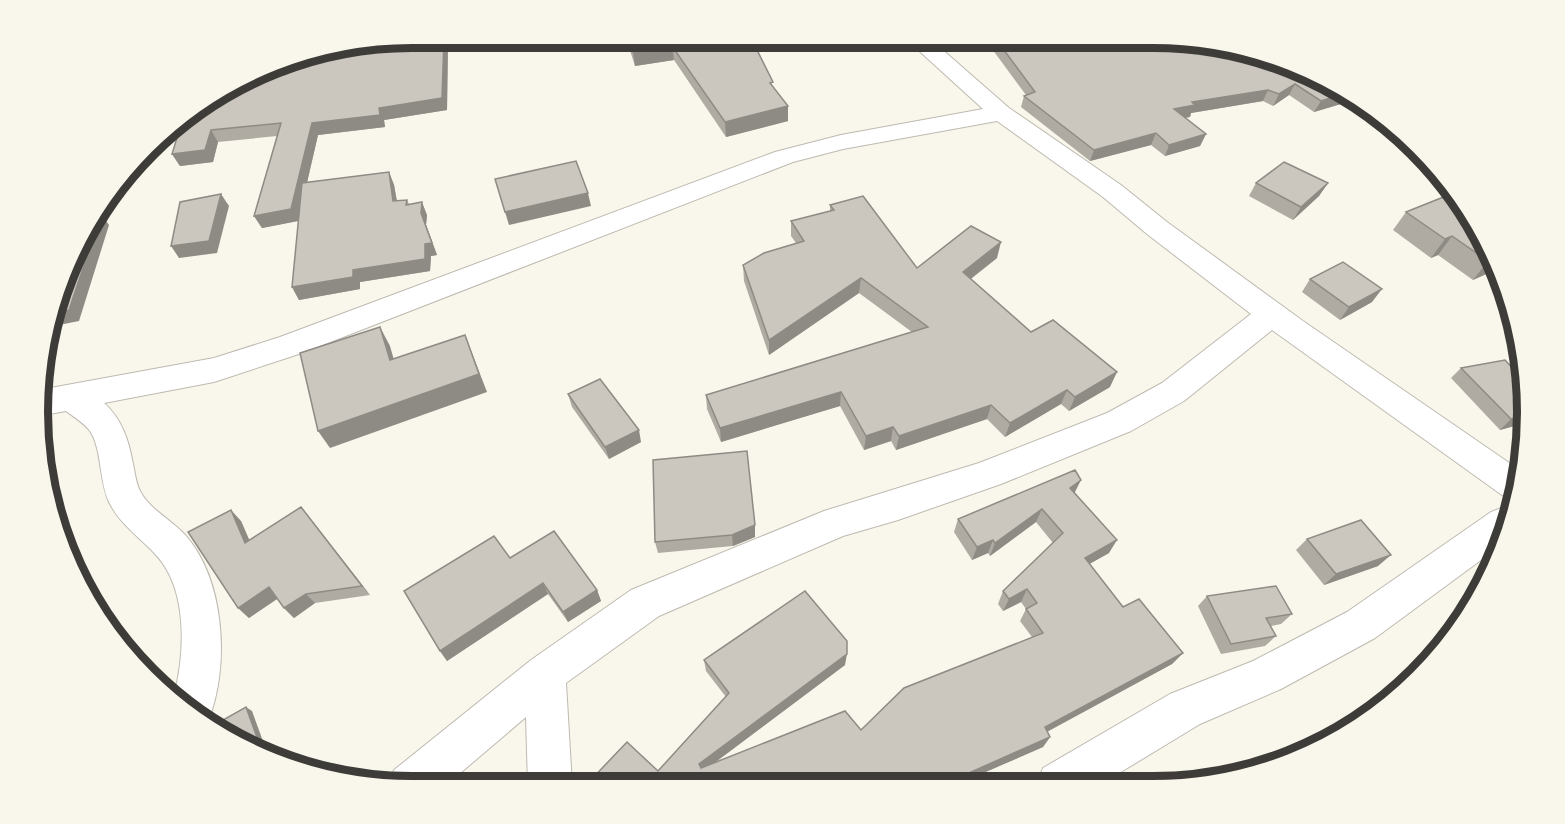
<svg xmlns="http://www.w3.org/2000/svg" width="1565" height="824" viewBox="0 0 1565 824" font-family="'Exo 2',sans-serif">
<rect width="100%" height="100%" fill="#f9f6ec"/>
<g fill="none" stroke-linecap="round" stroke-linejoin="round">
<defs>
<g id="street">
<path d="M905 38H929L1009 108 1121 185 1167 222 1303 321 1518 469 1510 498 1502 495 1272 330 1184 401 1131 431 1001 484 898 520 843 536 659 616 566 683 572 785H528L526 717 445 786H388L394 770 531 660 631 590 824 511 979 463 1107 413 1162 383 1251 314 1147 234 1103 197 997 121 843 149 793 162 302 353 214 382 104 403C122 419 129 441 133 464 135 473 136 483 140 491 149 509 172 520 186 536 225 581 230 667 208 721L174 696C185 653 188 591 157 556 140 537 120 525 109 502 99 481 102 449 90 431 84 423 74 417 66 411L44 415 45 389 214 358 280 337 775 152 841 135 983 109Z"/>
<polygon points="1504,507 1507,508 1496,549 1375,638 1281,689 1200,724 1101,784 1037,784 1043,768 1170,694 1253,661 1347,612 1491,512"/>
</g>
</defs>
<use href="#street" stroke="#bebab1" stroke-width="2"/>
<use href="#street" fill="#fff" fill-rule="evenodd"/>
</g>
<g fill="#afaba3">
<polygon points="412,38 447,38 448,42 447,110 384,120 385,127 318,135 307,183 389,172 394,185 397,201 407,200 409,204 427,215 426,225 437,255 431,256 430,271 360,282 360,289 299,300 292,287 299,216 298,221 262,228 254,216 277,136 218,142 213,162 180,166 172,154 240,89"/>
<polygon points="626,38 764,38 752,41 788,121 726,137 674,60 635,66"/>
<polygon points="984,38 1062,38 1071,48 1319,76 1351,101 1314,112 1289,95 1273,106 1263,101 1191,113 1190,117 1185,118 1206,134 1200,146 1165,156 1151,145 1090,161 1021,107 1024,96 1026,95"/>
<polygon points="1256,183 1328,183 1319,196 1293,220 1249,196"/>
<polygon points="1451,194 1495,270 1473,280 1438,255 1431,258 1393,230 1406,212"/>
<polygon points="830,205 917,268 997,258 971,279 1031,332 1110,387 1069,411 1061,404 1005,437 987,419 896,450 891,441 864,450 840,406 721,442 707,409 706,395 912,332 859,293 769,355 744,281 743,265 796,243 791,236 791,221 830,211"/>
<polygon points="1310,279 1372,302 1340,320 1302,292"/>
<polygon points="1461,368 1525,423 1500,430 1451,378"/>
<polygon points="568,394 641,442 609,459 572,407"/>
<polygon points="653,460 755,537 733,546 658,553 655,542"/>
<polygon points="1074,493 1109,553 1089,564 1123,607 1183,653 1172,664 1047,732 1050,737 1043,747 958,784 586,785 658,771 726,697 706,671 704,660 845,665 714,763 861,730 1032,637 1020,621 1026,609 1021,602 1003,611 998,604 1003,591 1053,543 1036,522 990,556 988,553 972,560 954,532 958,519"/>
<polygon points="301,507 370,595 315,603 294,618 284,608 277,599 249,618 238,608 241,521 249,540"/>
<polygon points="1307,539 1378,566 1324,585 1296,550"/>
<polygon points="510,558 597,590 601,601 568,622 548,594 447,661 440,651"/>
<polygon points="1207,596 1292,614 1281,624 1271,626 1276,636 1265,646 1221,654 1198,606"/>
</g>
<g fill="#8e8b85">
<polygon points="444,38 447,38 448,42 447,110 384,120 385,127 318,135 298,221 262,228 254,216 312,123 379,108"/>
<polygon points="746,38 764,38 746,42"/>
<polygon points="672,46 674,60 635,66 633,52"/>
<polygon points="1295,84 1289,95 1273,106 1279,94"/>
<polygon points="1268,90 1263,101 1191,113 1190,117 1169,120 1174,109 1192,102"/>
<polygon points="1342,94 1351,101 1314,112 1321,101"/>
<polygon points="788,106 788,121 726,137 725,122"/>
<polygon points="211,130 218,142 213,162 180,166 172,154"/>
<polygon points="1156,133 1151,145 1090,161 1094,150"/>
<polygon points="1206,134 1200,146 1165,156 1169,145"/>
<polygon points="389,172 394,185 399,214 393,201"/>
<polygon points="1328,183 1319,196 1293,220 1301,207"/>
<polygon points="588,193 591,206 509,225 505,212"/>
<polygon points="221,194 229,206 217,253 179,258 171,246"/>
<polygon points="422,202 427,215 426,225 437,255 431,256 430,271 360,282 360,289 299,300 292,287 353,270 421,213"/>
<polygon points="101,214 109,225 79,321 49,327 51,314"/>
<polygon points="1452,236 1438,255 1431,258 1445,239"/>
<polygon points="1001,242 997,258 960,287 963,272"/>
<polygon points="1488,261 1490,261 1495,270 1473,280"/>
<polygon points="861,278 859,293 769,355 769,340"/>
<polygon points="1382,289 1372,302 1340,320 1349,307"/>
<polygon points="380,327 390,346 399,378 390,360"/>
<polygon points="465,335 487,392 330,448 318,431"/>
<polygon points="1117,372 1110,387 1069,411 1075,397"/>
<polygon points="1067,390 1061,404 1005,437 1010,423"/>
<polygon points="841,392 840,406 721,442 720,428"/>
<polygon points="991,405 987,419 896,450 899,436"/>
<polygon points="1524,416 1525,423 1500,430 1511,419"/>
<polygon points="893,427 891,441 864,450 866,436"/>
<polygon points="639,430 641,442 609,459 605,447"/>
<polygon points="1081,480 1074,494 1070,488"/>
<polygon points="301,507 310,518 370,595 362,586"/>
<polygon points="1042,509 1036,522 990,556 995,543"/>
<polygon points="231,510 241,521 255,553 245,543"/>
<polygon points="755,525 755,537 733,546 732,535"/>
<polygon points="993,540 988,553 972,560 977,547"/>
<polygon points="1117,540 1109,553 1077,571 1085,558"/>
<polygon points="1391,555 1378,566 1324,585 1336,574"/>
<polygon points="543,583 548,594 447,661 440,651"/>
<polygon points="269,587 280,597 249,618 238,608"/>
<polygon points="1027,589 1021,602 1003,611 1009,599"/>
<polygon points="597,590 601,601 568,622 563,612"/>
<polygon points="306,594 315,603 294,618 284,608"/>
<polygon points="1183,653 1172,664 1037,737 1045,727"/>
<polygon points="847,654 845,665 701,773 699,764"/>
<polygon points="246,707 252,711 264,744 254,750 245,747"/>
<polygon points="1050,737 1043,747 958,784 944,784"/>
</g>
<g fill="#cbc7be" stroke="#8e8b85" stroke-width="1.5">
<polygon points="412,38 444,38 442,98 379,108 380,115 312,123 291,209 254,216 281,123 211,130 205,150 172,154 184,115 230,90 240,89 242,84 247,82 291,57"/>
<polygon points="628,38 751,38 773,82 770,83 788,106 725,122 672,46 633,52"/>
<polygon points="995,38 1062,38 1071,48 1107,38 1177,38 1319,76 1342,94 1321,101 1295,84 1279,94 1268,90 1192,102 1195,105 1174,109 1206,134 1169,145 1156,133 1094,150 1024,96 1035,92"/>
<polygon points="576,161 588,193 505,212 495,179"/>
<polygon points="1284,162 1328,183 1301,207 1256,183"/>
<polygon points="389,172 393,201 407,200 406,205 422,202 421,213 432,243 425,244 425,259 353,270 353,277 292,287 302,183"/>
<polygon points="221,194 209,241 171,246 180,202"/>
<polygon points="1451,194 1490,261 1488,261 1452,236 1445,239 1406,212"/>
<polygon points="863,196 917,268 971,226 1001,242 963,272 1031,332 1053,320 1117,372 1075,397 1067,390 1010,423 991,405 899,436 893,427 866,436 841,392 720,428 706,395 928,327 861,278 769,340 743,265 764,253 804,241 791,221 834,210 830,205"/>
<polygon points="101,214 69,310 51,314 96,215"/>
<polygon points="1343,262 1382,289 1349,307 1310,279"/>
<polygon points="380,327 390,360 465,335 479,374 318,431 300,353"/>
<polygon points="1505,360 1518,374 1524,416 1511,419 1461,368"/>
<polygon points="600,379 639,430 605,447 568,394"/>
<polygon points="747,451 755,525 732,535 655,542 653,460"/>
<polygon points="1075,470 1081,480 1070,488 1117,540 1085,558 1123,607 1139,599 1183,653 1045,727 1050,737 944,784 788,784 784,780 780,785 586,785 627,742 658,771 729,693 704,660 805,591 847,641 847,654 699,764 701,768 845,711 861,730 904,688 1043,633 1026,609 1037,603 1027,589 1009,599 1003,591 1063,533 1042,509 995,543 993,540 977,547 958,519"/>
<polygon points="301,507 362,586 306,594 284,608 269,587 238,608 188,532 231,510 245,543"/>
<polygon points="1361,520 1391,555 1336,574 1307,539"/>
<polygon points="554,531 597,590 563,612 543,583 440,651 404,591 494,536 510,558"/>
<polygon points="1276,586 1292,614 1266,618 1276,636 1231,644 1207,596"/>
<polygon points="246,707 258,740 245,747 214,725"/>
</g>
<path d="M0 0H1565V824H0ZM412 48H1153A364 364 0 0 1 1517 412V412A364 364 0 0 1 1153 776H412A364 364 0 0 1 48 412V412A364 364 0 0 1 412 48Z" fill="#f9f6ec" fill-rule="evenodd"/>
<path fill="none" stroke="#3e3c38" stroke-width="8" d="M412 48H1153A364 364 0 0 1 1517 412V412A364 364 0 0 1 1153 776H412A364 364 0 0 1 48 412V412A364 364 0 0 1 412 48Z"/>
</svg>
